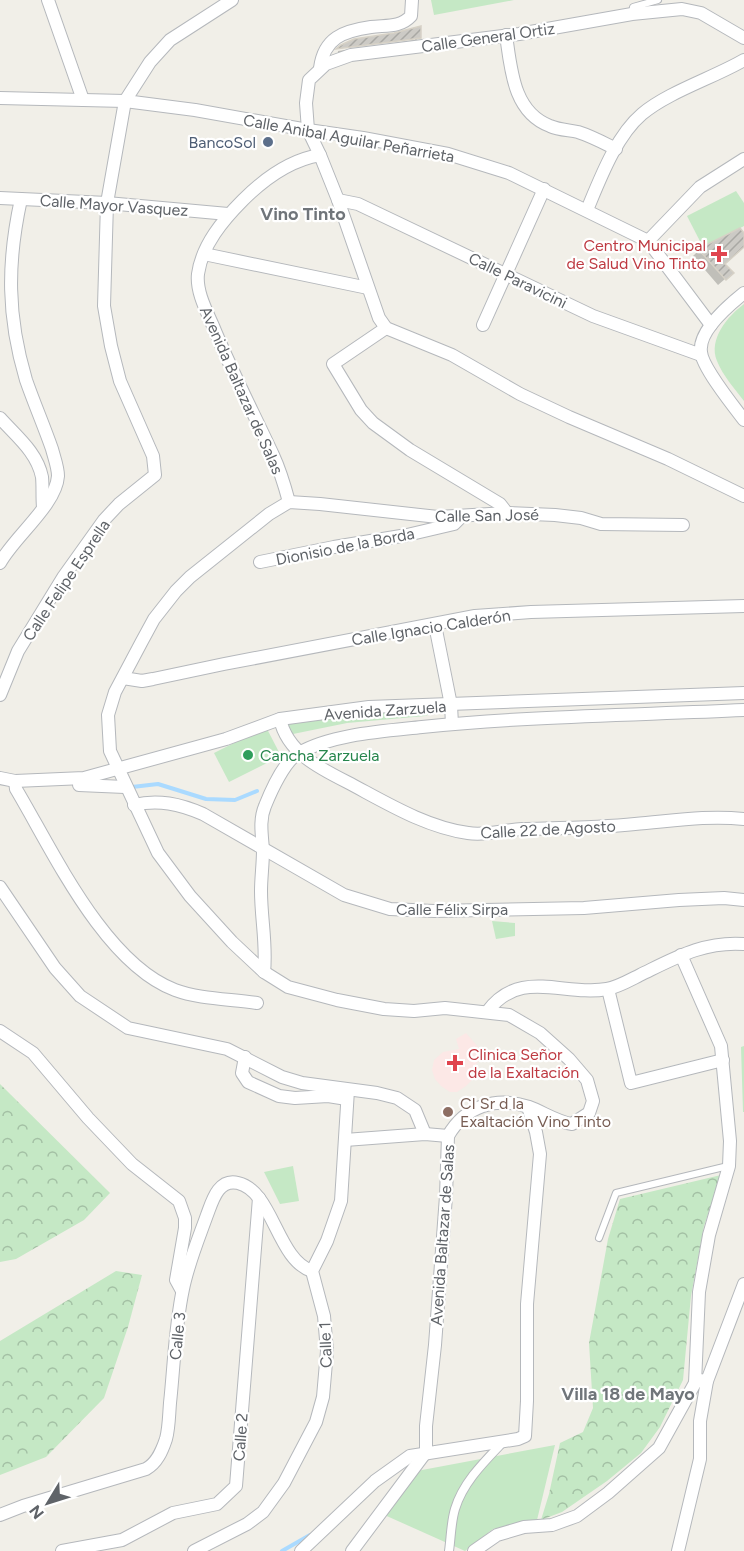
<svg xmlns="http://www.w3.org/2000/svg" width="744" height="1551" viewBox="0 0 744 1551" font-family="Figtree,sans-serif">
<defs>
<pattern id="forest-crowns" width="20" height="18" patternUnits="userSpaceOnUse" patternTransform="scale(1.5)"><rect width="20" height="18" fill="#c5e8c5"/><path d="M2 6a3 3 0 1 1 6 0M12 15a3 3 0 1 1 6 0" fill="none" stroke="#a3c0a4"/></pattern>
<pattern id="building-hatch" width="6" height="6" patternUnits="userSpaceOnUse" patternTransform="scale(1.5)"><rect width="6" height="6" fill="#cccac5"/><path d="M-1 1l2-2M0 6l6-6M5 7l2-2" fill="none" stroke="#a9a8a4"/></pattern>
</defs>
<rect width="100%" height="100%" fill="#f1efe8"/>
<polygon fill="#fce8e6" points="466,1033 485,1055 475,1065 474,1078 466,1086 457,1092 450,1092 441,1086 435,1079 432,1070 434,1060 443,1052 459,1049 456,1039"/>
<g fill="#c5e8c5">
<polygon points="431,0 514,0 434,15"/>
<polygon points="736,191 744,203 744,226 703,247 687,216"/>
<path d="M744 304V401C735 389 723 376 717 361 708 339 728 316 744 304Z"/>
<polygon points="435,706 436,712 425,716 347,723 293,734 287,729 288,722 294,719"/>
<polygon points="266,727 281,756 229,782 214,753"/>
<polygon points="492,921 515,923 515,936 496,939"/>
<polygon points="744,1046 744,1112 743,1112 741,1047"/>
<polygon points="293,1166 299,1201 280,1204 264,1172"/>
<polygon points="555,1445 537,1520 493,1529 465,1551 380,1513 406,1473"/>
</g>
<g fill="url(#forest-crowns)">
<polygon points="0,1084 110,1193 84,1220 16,1259 0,1262"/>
<polygon points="721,1175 704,1226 691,1296 683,1380 660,1427 641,1453 607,1481 562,1512 541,1520 549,1494 560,1443 583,1432 593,1408 589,1343 608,1239 620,1199"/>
<polygon points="116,1271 142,1275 128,1327 104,1398 46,1457 0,1475 0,1341"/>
</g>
<g fill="#0003">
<polygon points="415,37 419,37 413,44 338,54 338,51 415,40"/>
<polygon points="744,235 744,246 723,264 732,273 718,285 693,256 699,250"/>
</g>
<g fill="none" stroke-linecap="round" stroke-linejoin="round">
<g stroke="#aadaff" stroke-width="4">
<polyline points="132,787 158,784 206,799 235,800 257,791"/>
<polyline points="282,1551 310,1535"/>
</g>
</g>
<g fill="url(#building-hatch)" stroke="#d6d1c6" stroke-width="1.5">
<polygon points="421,26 421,38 336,49 341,45 354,39 394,33"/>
<polygon points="740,228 744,233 744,247 725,264 734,273 726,280 698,249"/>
</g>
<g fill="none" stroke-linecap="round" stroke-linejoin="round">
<defs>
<g id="service">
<polyline points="632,14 633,7 658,0"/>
<polyline points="599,1238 616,1193 728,1166"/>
</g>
<path id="pedestrian" d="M449 1551C451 1537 451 1522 455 1509 463 1482 485 1461 504 1441"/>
<g id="minor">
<polyline points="48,0 83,100"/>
<path d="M506 35C511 69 513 112 550 126 559 130 569 130 578 132 591 136 604 143 616 149"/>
<polyline points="744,38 701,13 682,9 632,14 519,34 351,55 326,64 309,80 306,103 308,130 320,155 338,200 379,318 386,328 452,355 520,394 569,417 668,459 744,496"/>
<path d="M320 68C324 38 343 31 371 27 385 25 400 28 411 16L412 0"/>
<polyline points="0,98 125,101 195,110 308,130 363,138 448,154 509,173 648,241 711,325"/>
<polyline points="0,198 107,203 228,214"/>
<polyline points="338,200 358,204 593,316 701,355"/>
<path d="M587 210C600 179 616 136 642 114 668 92 713 78 744 60"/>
<polyline points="648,241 700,187 744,159"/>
<polyline points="204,254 368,288"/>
<path d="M744 293C729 305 698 331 701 352 702 367 734 407 744 420"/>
<polyline points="483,325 544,189"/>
<polyline points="386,328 333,364 361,410 373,423 410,450 500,504 507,513"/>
<path d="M0 418C16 436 37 452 42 477 43 487 42 497 43 507"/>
<path d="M289 502C285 487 280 470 273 455 253 412 231 370 213 326 206 310 196 291 198 274 202 245 223 220 243 200 264 179 290 160 320 155"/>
<polyline points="260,562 334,547 407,535 454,524 461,517"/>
<path d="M0 563C14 537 56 505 58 476 58 467 54 457 52 449 44 426 34 403 26 380 7 316 7 263 21 199"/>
<polyline points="435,625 451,705 452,724"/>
<polyline points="123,678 142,681 153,679 224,664 475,616 531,612 744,606"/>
<polyline points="0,695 18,651 64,576 104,520 119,504 155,475 153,456 120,381 111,346 104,306 107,203 125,101 150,62 170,40 232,0"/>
<path d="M280 719C287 752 319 768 347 782 385 802 425 827 468 833 486 836 503 830 522 829 560 828 598 828 635 824 672 821 707 815 744 819"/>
<polyline points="0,778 15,781 84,778 226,739 280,719 369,707 744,693"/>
<path d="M15 781 16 789C53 851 104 963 175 990 199 999 231 999 257 1003"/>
<polyline points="79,785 125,787"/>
<path d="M134 805C158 799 180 804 203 814L344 895 390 909 434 911 584 908 679 900 724 898 744 900"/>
<polyline points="0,887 55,968 80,996 128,1028 227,1049 282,1077 302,1083 377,1093 397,1098 415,1110 425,1134"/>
<polyline points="681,955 721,1046 730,1141 729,1166 709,1235 699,1292 695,1383"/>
<path d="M264 972C267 945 261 919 261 891 261 878 263 864 263 850 262 835 259 820 265 806 271 791 285 760 299 753 332 734 385 731 422 727 529 716 637 715 744 710"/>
<polyline points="608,989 631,1083 723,1060"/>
<path d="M487 1012C520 967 564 997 607 989 618 987 630 980 640 975 675 958 704 941 744 944"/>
<polyline points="0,1031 33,1053 88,1118 132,1164 179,1201 185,1218 185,1228 176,1280 182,1291"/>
<polyline points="245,1057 242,1073 248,1082 279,1096 295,1098 328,1096 347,1099"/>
<polyline points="345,1140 425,1134 448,1136"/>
<path d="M0 1515 23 1506 146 1469C157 1463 162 1451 166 1439 169 1428 169 1415 170 1403 174 1366 175 1326 183 1289 188 1264 198 1240 207 1215 212 1202 218 1178 238 1183 273 1191 277 1260 312 1271"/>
<polyline points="62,1551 122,1540 173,1513 217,1504 236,1486 259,1198"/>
<polyline points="194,1551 247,1524 263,1512 284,1483 316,1422 323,1397 327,1351 324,1316 312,1271 327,1241 341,1201 348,1090"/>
<polyline points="301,1551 375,1481 410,1456 518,1439 525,1436 527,1401 527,1304 540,1154 536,1132 528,1107"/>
<path d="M352 1551 426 1452V1426L435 1345 446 1196 448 1136C465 1106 496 1096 529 1107 543 1112 557 1122 572 1124L589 1113 593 1101 587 1080 569 1059 540 1033 509 1015 445 1008 414 1011 384 1009 337 1000 288 987 264 972 232 942 190 896 158 853 110 751 108 715 115 692 141 643 154 619 176 591 190 577 269 514 289 502 320 504 438 517 507 513 555 515 581 518 601 524 683 525"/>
<polyline points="474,1551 497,1535 524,1527 552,1525 577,1516 608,1493 659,1448 695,1383 699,1380 707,1381"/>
<polyline points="678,1551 700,1459 700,1421 707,1381 744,1284"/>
</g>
</defs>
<use href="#service" stroke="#b5b8bc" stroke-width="8"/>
<use href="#pedestrian" stroke="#b5b8bc" stroke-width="10"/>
<use href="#minor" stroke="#b5b8bc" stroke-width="14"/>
<use href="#service" stroke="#fff" stroke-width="6"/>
<use href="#pedestrian" stroke="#fff" stroke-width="8"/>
<use href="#minor" stroke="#fff" stroke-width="12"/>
</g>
<circle fill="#5c6f8a" stroke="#fff" stroke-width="2" cx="268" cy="142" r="6"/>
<g fill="#e0444e" stroke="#fff" stroke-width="2">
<path d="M716 245h6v6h6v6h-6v6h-6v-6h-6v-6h6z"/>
<path d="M452 1054h6v6h6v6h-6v6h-6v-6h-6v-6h6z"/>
</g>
<circle fill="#2e9e5b" stroke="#fff" stroke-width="2" cx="248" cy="755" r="6"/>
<circle fill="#8d6e63" stroke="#fff" stroke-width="2" cx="448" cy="1112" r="6"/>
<g text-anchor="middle" stroke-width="4.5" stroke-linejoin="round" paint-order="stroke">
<g font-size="16" fill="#5f6368" stroke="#fff">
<text transform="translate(488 37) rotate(-8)" y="6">Calle General Ortiz</text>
<text transform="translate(349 138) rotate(10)" y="6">Calle Anibal Aguilar Peñarrieta</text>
<text transform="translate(114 205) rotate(4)" y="6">Calle Mayor Vasquez</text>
<text transform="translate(518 280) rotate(26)" y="6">Calle Paravicini</text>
<text transform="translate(242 390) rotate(66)" y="6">Avenida Baltazar de Salas</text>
<text transform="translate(487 515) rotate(-1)" y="6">Calle San José</text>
<text transform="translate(345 546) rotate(-11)" y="6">Dionisio de la Borda</text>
<text transform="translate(66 580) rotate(-56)" y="6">Calle Felipe Esprella</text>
<text transform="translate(431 627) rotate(-9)" y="6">Calle Ignacio Calderón</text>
<text transform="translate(385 710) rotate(-4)" y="6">Avenida Zarzuela</text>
<text transform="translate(548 829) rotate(-3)" y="6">Calle 22 de Agosto</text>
<text x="452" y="915">Calle Félix Sirpa</text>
<text transform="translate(442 1235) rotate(-86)" y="6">Avenida Baltazar de Salas</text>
<text transform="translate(177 1336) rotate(-84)" y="6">Calle 3</text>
<text transform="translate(325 1345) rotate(-92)" y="6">Calle 1</text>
<text transform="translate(240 1437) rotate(-86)" y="6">Calle 2</text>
</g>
<g font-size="16" fill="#4e5e75" stroke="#fff" text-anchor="end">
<text x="256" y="148">BancoSol</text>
</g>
<g font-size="16" fill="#be3a42" stroke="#fff" text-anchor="end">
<text x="706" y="251">Centro Municipal<tspan x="706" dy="18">de Salud Vino Tinto</tspan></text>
<text x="468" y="1060" text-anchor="start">Clinica Señor<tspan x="468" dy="18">de la Exaltación</tspan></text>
</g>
<g font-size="16" fill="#27864d" stroke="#fff" text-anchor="start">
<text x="260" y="761">Cancha Zarzuela</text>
</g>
<g font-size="16" fill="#785e54" stroke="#fff" text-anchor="start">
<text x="460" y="1109">CI Sr d la<tspan x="460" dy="18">Exaltación Vino Tinto</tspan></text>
</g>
<g font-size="18" font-weight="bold" fill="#70757a" stroke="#fff">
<text x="303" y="220">Vino Tinto</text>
<text x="628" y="1400">Villa 18 de Mayo</text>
</g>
</g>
<g transform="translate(48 1503) rotate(232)" stroke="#ffffff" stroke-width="4.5" paint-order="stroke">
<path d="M0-4.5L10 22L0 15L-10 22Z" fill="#5f6368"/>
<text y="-9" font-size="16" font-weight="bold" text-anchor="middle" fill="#5f6368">N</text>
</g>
</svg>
